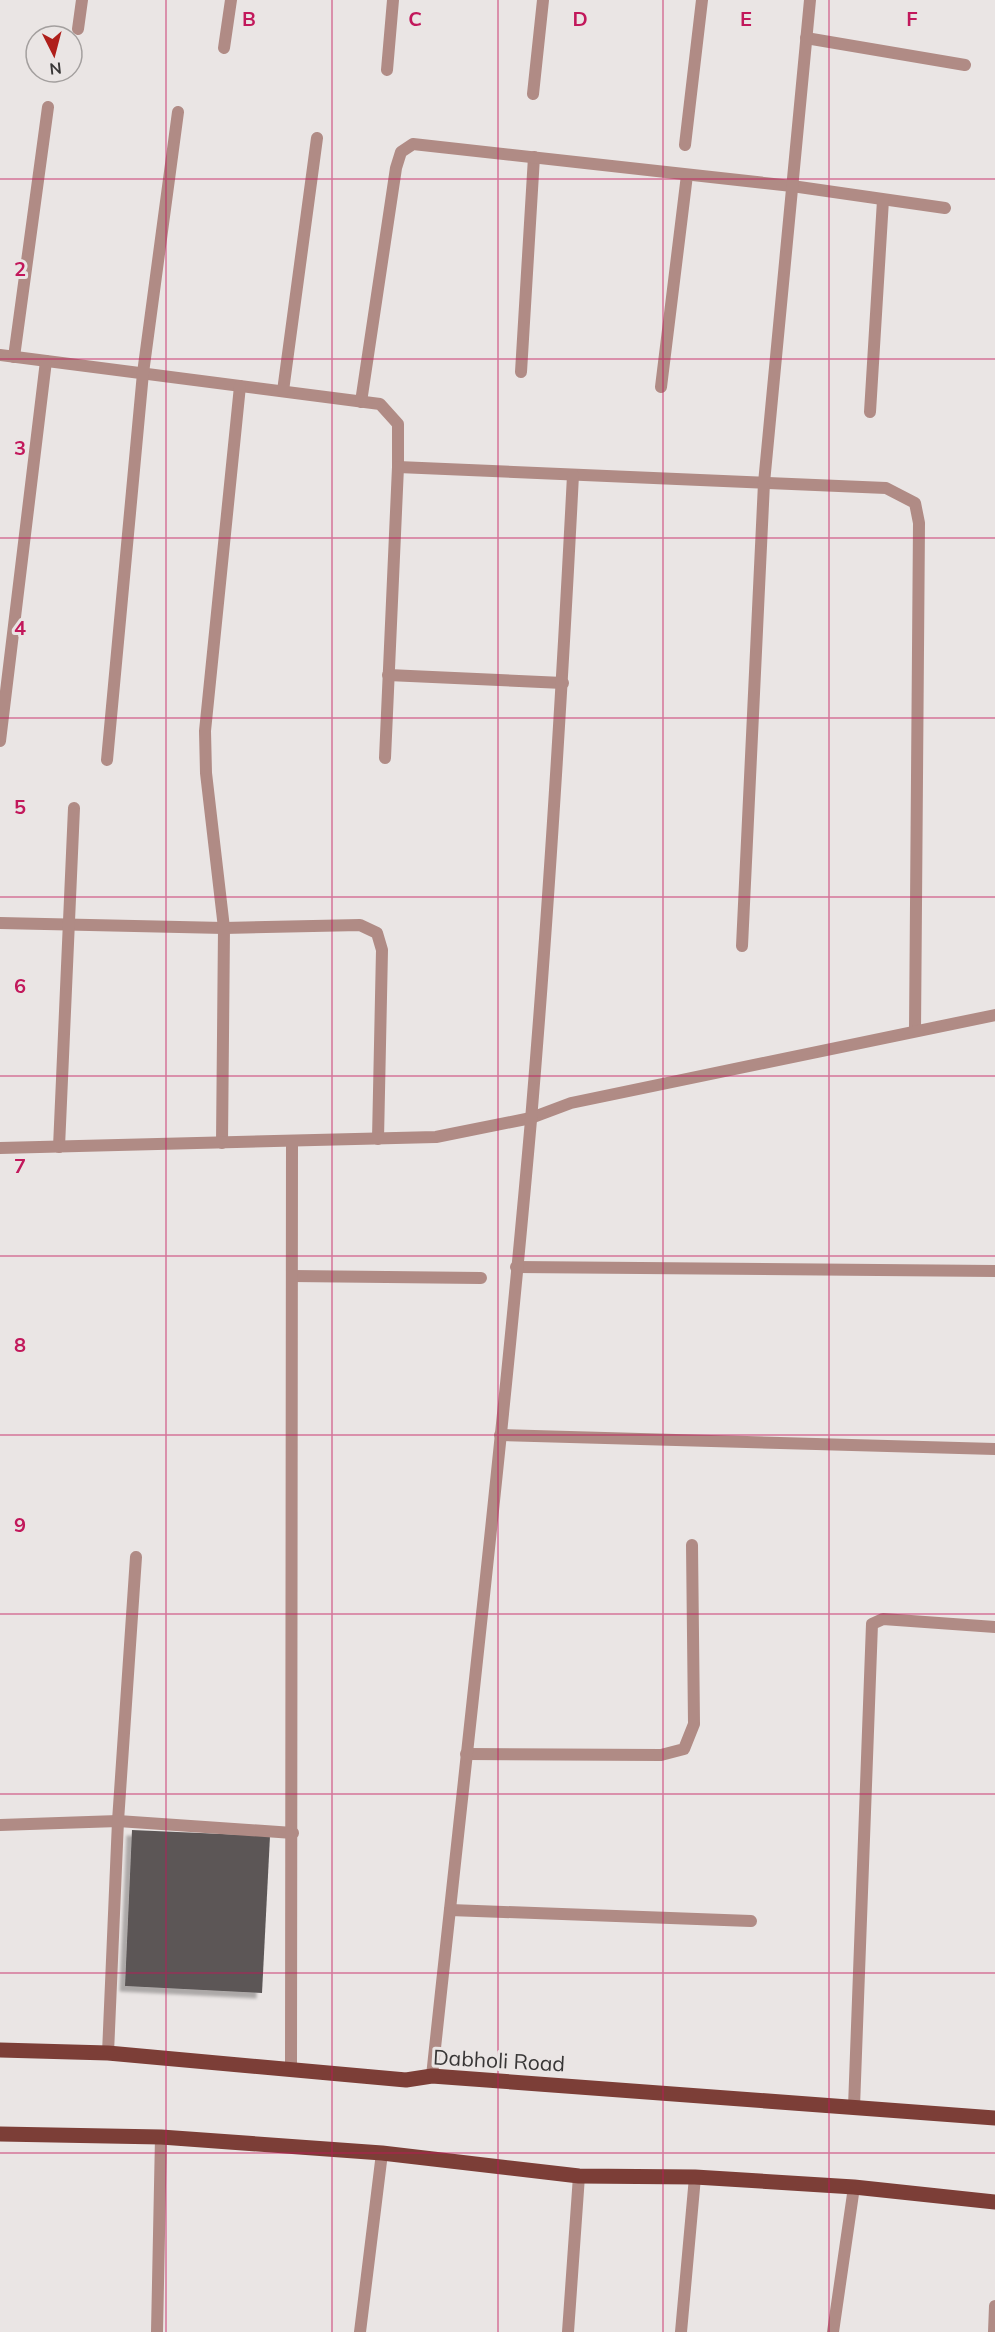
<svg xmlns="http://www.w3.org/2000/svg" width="995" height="2332" viewBox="0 0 995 2332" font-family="Mulish,sans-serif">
<defs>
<filter id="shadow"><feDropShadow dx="-5.5" dy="5.5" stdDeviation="1.5" flood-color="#0004"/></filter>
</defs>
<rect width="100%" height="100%" fill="#eae5e4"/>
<polygon fill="#5c5757" filter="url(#shadow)" points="132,1830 270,1836 262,1993 125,1986"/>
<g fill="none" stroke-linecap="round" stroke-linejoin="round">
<g stroke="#b08b85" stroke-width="12">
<polyline points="78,29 82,0"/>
<polyline points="806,38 965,65"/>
<polyline points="224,48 231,0"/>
<polyline points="387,70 393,0"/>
<polyline points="533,94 543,0"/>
<polyline points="685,145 702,0"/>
<polyline points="0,355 380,404 398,424 398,467 385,758"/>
<polyline points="14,357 48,107"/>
<polyline points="521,372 534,157"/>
<polyline points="661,387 687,175"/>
<polyline points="283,391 317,138"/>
<polyline points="361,402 396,168 401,152 413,144 792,186 945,208"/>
<polyline points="870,412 883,200"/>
<polyline points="398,467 886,488 915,503 919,523 915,1031"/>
<polyline points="388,675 563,683"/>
<polyline points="0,741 46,361"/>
<polyline points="107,760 143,373 178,112"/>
<polyline points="0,923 224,928 360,925 377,933 382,950 378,1139"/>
<polyline points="742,946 764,483 810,0"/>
<polyline points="222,1143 224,928 206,773 205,731 240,386"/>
<polyline points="59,1147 74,808"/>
<polyline points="0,1148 436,1137 531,1118 571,1103 995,1015"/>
<polyline points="516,1267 995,1271"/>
<polyline points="292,1276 481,1278"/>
<polyline points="500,1435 995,1449"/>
<polyline points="466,1754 661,1755 684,1749 694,1724 692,1545"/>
<polyline points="0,1825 118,1821 293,1833"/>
<polyline points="450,1910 751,1921"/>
<polyline points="108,2053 118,1821 136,1557"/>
<polyline points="291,2069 292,1141"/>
<path d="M432 2076C466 1757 503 1439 531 1120 549 905 562 690 573 475"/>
<polyline points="854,2107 872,1624 883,1619 995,1627"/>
<polyline points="157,2332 161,2137"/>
<polyline points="360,2332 382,2153"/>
<polyline points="568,2332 579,2176"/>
<polyline points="681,2332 695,2177"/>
<polyline points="833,2332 854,2187"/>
</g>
<polyline stroke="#b08b85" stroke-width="12" points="994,2332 995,2306"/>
<g stroke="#7c3e37" stroke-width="15">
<polyline points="0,2050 108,2053 406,2080 432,2076 995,2118"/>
<polyline points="0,2134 161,2137 382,2153 579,2176 695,2177 854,2187 995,2202"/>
</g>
</g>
<path fill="none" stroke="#c2185b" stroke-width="1.5" stroke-opacity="0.55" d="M166 0V2332M332 0V2332M498 0V2332M663 0V2332M829 0V2332M0 179H995M0 359H995M0 538H995M0 718H995M0 897H995M0 1076H995M0 1256H995M0 1435H995M0 1614H995M0 1794H995M0 1973H995M0 2153H995"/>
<g text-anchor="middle" stroke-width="6" stroke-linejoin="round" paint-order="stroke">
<g font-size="21" fill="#383636" stroke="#eae5e4">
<text transform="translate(499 2061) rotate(3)" y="7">Dabholi Road</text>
</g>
</g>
<g font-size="20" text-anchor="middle" font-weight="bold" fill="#c2185b" stroke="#eae5e4" stroke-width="6" stroke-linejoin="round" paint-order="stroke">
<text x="249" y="26">B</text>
<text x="415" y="26">C</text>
<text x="580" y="26">D</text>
<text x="746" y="26">E</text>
<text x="912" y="26">F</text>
<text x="20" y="276">2</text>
<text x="20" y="455">3</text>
<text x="20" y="635">4</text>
<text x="20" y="814">5</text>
<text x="20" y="993">6</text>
<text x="20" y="1173">7</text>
<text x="20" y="1352">8</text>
<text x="20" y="1532">9</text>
</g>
<g transform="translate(54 54) rotate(174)"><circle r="28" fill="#eae5e4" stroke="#a39f9e" stroke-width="1.5"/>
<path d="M0-4.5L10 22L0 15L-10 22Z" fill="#af1f1b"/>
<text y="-9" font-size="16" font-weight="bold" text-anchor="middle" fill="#383636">N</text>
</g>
</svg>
